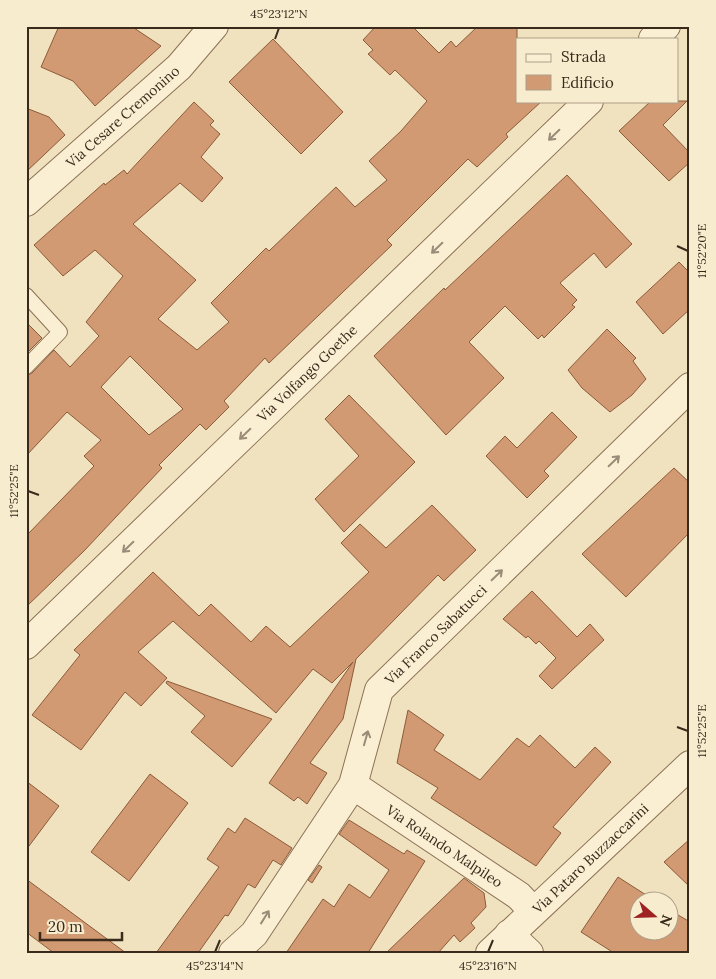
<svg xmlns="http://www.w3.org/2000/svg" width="716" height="979" viewBox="0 0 716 979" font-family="Lora,serif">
<rect width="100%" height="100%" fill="#f1e2bf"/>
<g fill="#d29a72" stroke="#8c5b3a" fill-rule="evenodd">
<polygon points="59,26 131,26 161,46 95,106 73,81 41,67"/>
<path d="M376 26H412L439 53 451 41 456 47 478 26H517V101H542L506 134 508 137 477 167 468 159 387 240 392 245 269 363 265 358 224 401 229 407 206 430 200 424 159 465 162 468 84 551 26 607V536L94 466 84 456 101 440 67 412 26 456V376L32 373 54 350 70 367 99 336 86 322 123 276 95 250 63 276 34 245 104 183 105 185 124 170 127 174 194 102 214 121 210 125 220 134 201 157 223 178 202 202 180 183 133 224 196 280 158 319 197 350 229 322 211 303 266 248 269 251 336 187 355 207 387 180 369 161 401 131 427 101 395 70 390 75 368 54 373 50 363 40ZM130 356 183 409 149 435 101 387Z"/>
<polygon points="273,39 343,112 301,154 229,82"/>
<polygon points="651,101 687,101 663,125 690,153 690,162 669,181 619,131"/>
<polygon points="26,108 49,117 65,135 26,172"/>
<polygon points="567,175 632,244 606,268 594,253 560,283 577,300 572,305 575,307 544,338 542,335 538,339 505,306 469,342 504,378 446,435 374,356 444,288 445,290"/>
<polygon points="679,262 690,273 690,309 663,334 636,302"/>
<polygon points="26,322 42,338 26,354"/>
<polygon points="607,329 636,358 633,361 646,379 632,395 610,412 582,388 568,370"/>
<polygon points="349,395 415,462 344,532 315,499 359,456 325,419"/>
<polygon points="552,412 577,437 544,471 549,476 527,498 486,456 505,436 517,448"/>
<polygon points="674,468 690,483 690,532 626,597 582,554"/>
<polygon points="432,505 476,550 444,581 438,575 356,659 343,719 310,763 327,773 307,804 298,797 294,801 269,783 353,662 332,683 313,669 276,713 173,621 138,652 167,678 141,706 125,692 81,750 32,715 80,655 74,650 153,572 199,616 211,604 251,642 266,626 290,647 369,572 341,543 360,524 386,548"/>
<polygon points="532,591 577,637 590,624 604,640 552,689 539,676 556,658 539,641 536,644 528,636 526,638 503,619"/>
<polygon points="167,681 272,719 232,767 191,732 205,716 166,683"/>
<polygon points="408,710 444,735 434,750 480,780 517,738 529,747 540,735 575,768 595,747 611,762 553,827 561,833 536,866 431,798 438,788 397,763"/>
<polygon points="150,774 188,803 129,881 91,852"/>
<polygon points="26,781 59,806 26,850"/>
<polygon points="245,818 292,848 281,865 273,860 255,888 248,884 228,916 225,915 198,953 156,953 219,867 207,859 228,828 235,833"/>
<polygon points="349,820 404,854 407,850 425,861 368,953 286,953 323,899 334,907 349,884 370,898 389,870 339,834"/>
<polygon points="690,839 690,887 664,862"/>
<polygon points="319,865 322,867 312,883 308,880"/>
<polygon points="618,877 657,902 638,902 638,932 668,932 668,909 690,922 690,953 614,953 581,932"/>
<polygon points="464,878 484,893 486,907 471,923 475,928 460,942 454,935 438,953 386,953"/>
<polygon points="26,879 126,953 54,953 26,932"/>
</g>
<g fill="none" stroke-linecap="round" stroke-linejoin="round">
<defs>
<polyline id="lane" points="26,295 60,332 26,367"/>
<g id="street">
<polyline points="653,39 666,26"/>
<path id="s1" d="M26 202 179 67 214 26"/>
<path id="s2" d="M26 645 589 101"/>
<path id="s3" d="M353 785 519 896 533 911"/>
<polyline points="509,934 529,953"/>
<path id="s4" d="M233 953 254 934 353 785 379 690 690 387"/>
<path id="s5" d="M490 953 690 765"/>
</g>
</defs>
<use href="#lane" stroke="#8b7256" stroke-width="16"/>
<use href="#street" stroke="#8b7256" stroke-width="30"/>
<use href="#lane" stroke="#fbefd3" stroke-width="14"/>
<use href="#street" stroke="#fbefd3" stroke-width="28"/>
</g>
<defs><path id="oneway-shaft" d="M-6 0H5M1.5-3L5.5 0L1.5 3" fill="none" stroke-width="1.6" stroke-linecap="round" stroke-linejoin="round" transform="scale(1.25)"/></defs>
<g stroke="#9a8c78">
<use href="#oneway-shaft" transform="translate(554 135) rotate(136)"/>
<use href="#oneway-shaft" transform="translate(437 248) rotate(136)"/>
<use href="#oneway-shaft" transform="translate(245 434) rotate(136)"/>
<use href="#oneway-shaft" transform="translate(614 461) rotate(-44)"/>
<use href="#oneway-shaft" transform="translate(128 547) rotate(136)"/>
<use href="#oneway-shaft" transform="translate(497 575) rotate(-44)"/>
<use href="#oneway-shaft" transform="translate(366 738) rotate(-74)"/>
<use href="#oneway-shaft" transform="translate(265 917) rotate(-58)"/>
</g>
<path fill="none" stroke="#392a1c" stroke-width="2" d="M275 39 279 28M677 246 688 251M28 491 39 495M677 727 688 731M215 952 220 940M488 952 493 940"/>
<g text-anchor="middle" stroke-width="4.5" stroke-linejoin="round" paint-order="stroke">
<g font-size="14" fill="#392a1c" stroke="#f8eccf">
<text dy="5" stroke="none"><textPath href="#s1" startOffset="129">Via Cesare Cremonino</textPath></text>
<text dy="5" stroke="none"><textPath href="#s2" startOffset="391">Via Volfango Goethe</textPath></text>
<text dy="5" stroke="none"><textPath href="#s4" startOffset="385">Via Franco Sabatucci</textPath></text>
<text dy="5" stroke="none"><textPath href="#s3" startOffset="110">Via Rolando Malpileo</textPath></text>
<text dy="5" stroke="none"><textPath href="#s5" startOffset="138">Via Pataro Buzzaccarini</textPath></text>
</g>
</g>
<rect width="716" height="979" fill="none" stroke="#f8eccf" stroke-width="55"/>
<rect x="516" y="38" width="162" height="65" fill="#f8eccf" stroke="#ac9e87"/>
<rect x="526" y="54" width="25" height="8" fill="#fbefd3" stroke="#ac9e87"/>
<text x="561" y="62" font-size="15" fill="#392a1c">Strada</text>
<rect x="526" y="75" width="25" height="15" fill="#d29a72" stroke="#ac9e87"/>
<text x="561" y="88" font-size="15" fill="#392a1c">Edificio</text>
<g transform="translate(654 916) rotate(110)"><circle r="24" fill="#f8eccf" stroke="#ac9e87"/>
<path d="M0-4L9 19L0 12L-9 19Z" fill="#9e2222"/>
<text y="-8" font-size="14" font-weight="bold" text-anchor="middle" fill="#392a1c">N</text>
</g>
<path d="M40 932v8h82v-8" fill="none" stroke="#392a1c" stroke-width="2.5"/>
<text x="48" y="932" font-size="15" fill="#392a1c" stroke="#f8eccf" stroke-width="4" paint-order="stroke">20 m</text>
<rect x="28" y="28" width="660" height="924" fill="none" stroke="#392a1c" stroke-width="2"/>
<g font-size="12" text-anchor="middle" fill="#392a1c">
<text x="279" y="18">45°23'12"N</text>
<text transform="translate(702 251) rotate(-90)" y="4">11°52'20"E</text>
<text transform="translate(14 491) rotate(-90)" y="4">11°52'25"E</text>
<text transform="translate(702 731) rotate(-90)" y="4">11°52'25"E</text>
<text x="215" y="970">45°23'14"N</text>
<text x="488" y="970">45°23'16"N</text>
</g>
</svg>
